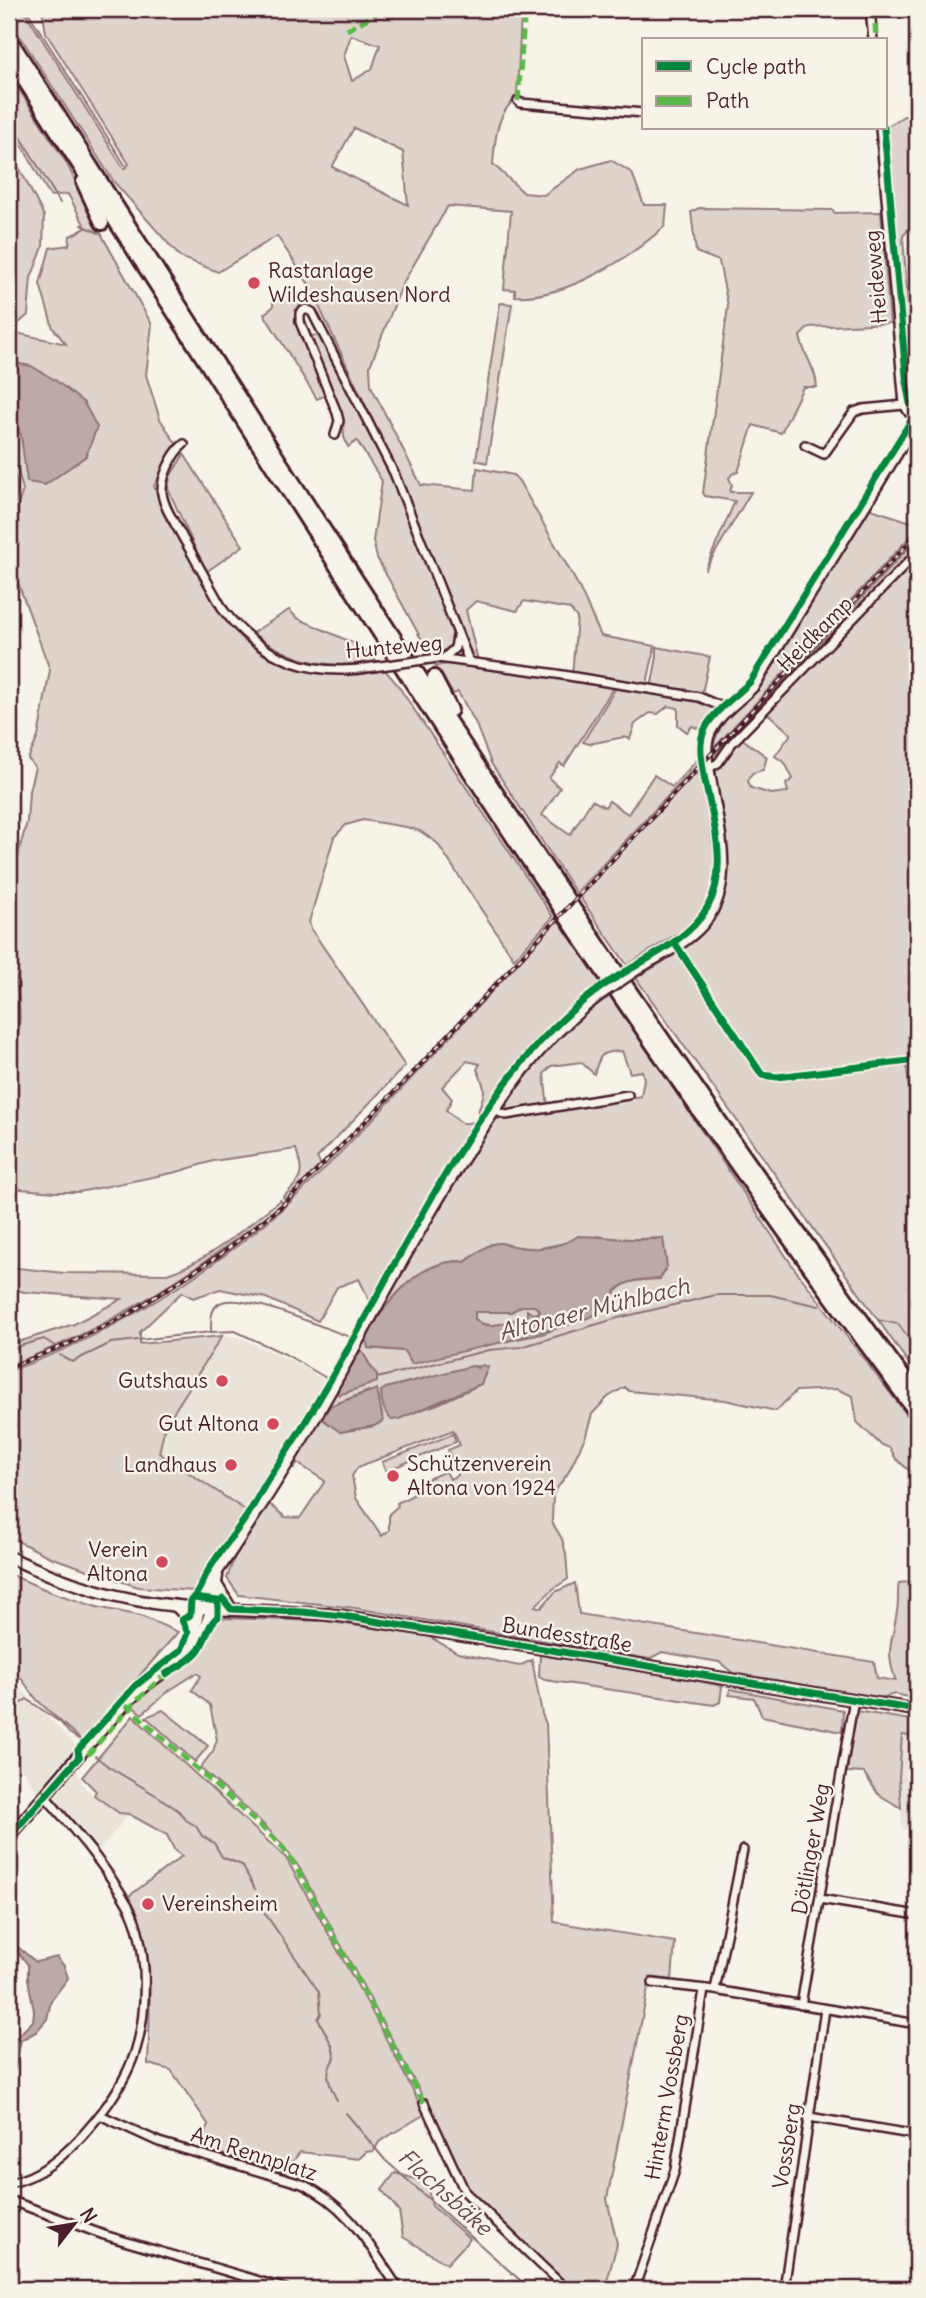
<svg xmlns="http://www.w3.org/2000/svg" width="926" height="2298" viewBox="0 0 926 2298" font-family="Delius,sans-serif">
<rect width="100%" height="100%" fill="#f7f3e8"/>
<filter id="ink" filterUnits="userSpaceOnUse"><feTurbulence type="fractalNoise" baseFrequency=".0143" numOctaves="2"/><feDisplacementMap in="SourceGraphic" scale="14" xChannelSelector="R" yChannelSelector="G"/><feConvolveMatrix kernelMatrix="1 2 1 2 8 2 1 2 1" color-interpolation-filters="sRGB"/></filter>
<g filter="url(#ink)">
<g fill="#eae3da">
<polygon points="917,529 917,539 701,768 702,774 586,888 412,1078 288,1204 209,1265 128,1317 47,1357 9,1371 9,1365 96,1328 180,1279 219,1252 282,1203 280,1200 283,1197 285,1199 363,1122"/>
<polygon points="222,1336 238,1337 301,1365 327,1382 248,1512 159,1453 165,1426"/>
<polygon points="9,1672 22,1690 76,1746 54,1771 39,1794 21,1768 9,1777"/>
<polygon points="902,1734 917,1737 917,1831 902,1828 899,1778"/>
<polygon points="77,1770 80,1780 87,1790 118,1813 129,1814 97,1853 52,1801"/>
</g>
<g fill="#ded4cc" stroke="#947a7c" stroke-width="2" fill-rule="evenodd">
<path d="M9 9H23L124 169 129 164 46 33 42 9H519L521 13 517 97C496 114 495 139 493 164L524 193 544 195 580 169 611 160 632 173 644 205H667L665 226C629 259 565 299 515 296V290L504 289 511 211 448 206 403 283 370 366 371 386 421 485 475 490 477 468 513 475 519 481 578 585 601 636 655 646C653 661 648 672 647 687L572 675 577 618 570 609 524 601 517 611 476 601 466 610 478 661H474L464 645 405 489 308 283 277 236 218 272 180 257 114 182 9 19ZM351 35 380 45 372 69 352 81 344 56ZM354 128 403 152 408 205 332 167Z"/>
<path d="M9 74 67 164 104 239 152 325 146 375 160 419 177 445 154 486 160 503 221 612 243 640 266 656 298 669 338 673 385 670 397 684 553 917 514 959 437 843 420 831 406 827 363 820 346 825 334 837 309 922 311 929 405 1066 317 1158 321 1165 285 1200 283 1197C303 1178 304 1175 296 1149L213 1161 177 1172 79 1192H56L9 1188V1056L18 1036 19 1013 18 985 9 952V887L27 822 29 791 35 767 28 759 38 737 50 670 9 558V532L23 490 18 471 9 450V335L12 332 66 344 53 328 40 284 50 248 69 245 70 236 86 228 68 194 50 196 9 122Z"/>
<polygon points="917,115 917,219 903,236 909,317 917,356 917,402 909,397 888,126 904,116"/>
<polygon points="9,148 44,216 43,247 31,278 28,315 9,332"/>
<path d="M699 208 833 210 834 213 881 212 890 323 809 327 800 336C803 355 816 367 817 387H803L781 433 753 425 738 472 732 474 729 478 732 485 730 492H751L705 570 735 501 705 496 703 493 728 306 719 261 696 252 691 212Z"/>
<polygon points="295,285 301,302 297,316 326,395 317,399 264,314 273,307 273,300"/>
<polygon points="500,303 512,304 487,463 476,460"/>
<polygon points="320,335 399,492 454,633 454,643 441,656 430,655 377,558 373,541 382,481 357,441 348,447 344,437 343,419 309,336"/>
<polygon points="184,454 243,546 206,572 168,489 170,477"/>
<path d="M868 508 917 524V529L713 749C716 725 735 709 752 693Z"/>
<polygon points="917,539 917,550 718,761 712,762 710,759"/>
<path d="M917 557V1058L906 1060 917 1156V1375L636 978C660 963 687 950 706 928 736 894 727 850 719 810 718 801 712 787 714 778 717 763 731 748 741 738L767 757 763 770 752 773 748 781 751 788 771 794 788 792 786 784 793 779 785 763 775 756 791 734 766 712Z"/>
<path d="M289 610 297 618 362 647 377 661C328 671 292 661 252 633Z"/>
<polygon points="657,647 710,657 702,693 651,688 657,657"/>
<polygon points="459,662 615,685 564,766 560,763 549,778 560,788 542,815 570,835 592,800 605,807 609,801 628,814 654,775 672,787 698,759 699,763 576,893 491,763 475,722 458,692 453,694 435,666"/>
<polygon points="617,686 699,700 710,704 715,712 703,730 692,726 687,732 678,725 678,708 668,706 658,714 650,713 635,724 630,739 624,737 589,744 583,742"/>
<polygon points="697,772 698,776 702,774 715,860 716,877 711,896 703,911 691,925 627,965 579,896"/>
<path d="M560 921 602 982 553 1026 503 1085 427 1203 370 1302 359 1279 337 1287 318 1321 266 1298 220 1289 193 1298 182 1292 140 1332V1344L222 1336 165 1426 159 1453 248 1512 195 1591 138 1587 50 1557 9 1537V1371C106 1338 212 1272 289 1203 318 1177 344 1148 371 1121 434 1056 494 988 555 923ZM467 1061 480 1064 477 1069C491 1099 480 1093 477 1119 462 1129 457 1119 446 1110L452 1099 442 1087Z"/>
<path d="M611 996 794 1268 917 1428V1477L896 1459 890 1448 880 1444 857 1422 853 1396 837 1389 796 1391 776 1411 725 1400 629 1391 625 1387 608 1397 592 1414 586 1435 568 1473 553 1494 552 1522 562 1539 566 1554 568 1579 553 1589 535 1606 541 1608 555 1592 575 1583 579 1614 874 1662 877 1678 896 1681C884 1649 893 1642 897 1611 899 1601 897 1593 899 1583L917 1581V1699L895 1694 880 1698 733 1673 719 1662 662 1652 649 1659 355 1608 239 1595 227 1578 237 1550 267 1502 285 1517 300 1518 325 1481 297 1463 294 1468 289 1465 401 1269 491 1120 641 1096 644 1079 642 1071 630 1073 622 1051C600 1052 601 1053 594 1074L581 1062 551 1066 544 1074 548 1107 508 1112 504 1110C530 1065 565 1021 611 996ZM598 1236 616 1240 662 1238 660 1279C646 1280 626 1279 616 1291 610 1297 611 1304 604 1311L542 1334 454 1352 412 1364 404 1351 368 1348C368 1345 367 1341 367 1337 368 1329 376 1320 381 1314 399 1288 430 1256 465 1262L491 1244 536 1249ZM360 1351 373 1371 376 1382 337 1391ZM472 1366 488 1367 481 1384 438 1404 392 1420 386 1388ZM368 1391 378 1394 383 1421 374 1426 340 1432 330 1406ZM453 1430 460 1445 448 1450 458 1475 450 1479 446 1471 411 1486 415 1494 397 1503 398 1506 389 1514V1530L382 1536 356 1498 352 1476 358 1467Z"/>
<path d="M280 1200 283 1203C199 1270 110 1329 9 1365V1345L74 1324 122 1299 24 1292 9 1288V1267L64 1273 167 1274C209 1261 246 1227 280 1200Z"/>
<path d="M521 1306H534L540 1310 538 1313C519 1316 491 1334 475 1319L474 1312H511Z"/>
<polygon points="453,1434 456,1442 386,1471 382,1462"/>
<polygon points="9,1574 51,1592 97,1607 141,1616 178,1632 82,1741 37,1700 21,1678 15,1680 9,1672"/>
<path d="M219 1618 324 1621 428 1636 458 1653 519 1666 532 1660 542 1714 546 1724 554 1922 675 1942 672 1980 650 1977 607 2199 617 2244 605 2289 568 2288 468 2191 426 2103 300 1869C275 1829 235 1799 200 1768L213 1751 217 1740 210 1705 192 1690 201 1676 197 1673 170 1690 142 1714 132 1706C151 1683 180 1674 197 1654 206 1643 209 1632 215 1619Z"/>
<polygon points="540,1655 683,1678 722,1686 720,1702 714,1705 545,1680 539,1677"/>
<polygon points="730,1689 843,1710 842,1732 762,1716 754,1698 729,1695"/>
<polygon points="163,1710 208,1746 195,1762 146,1717"/>
<polygon points="856,1711 917,1721 917,1737 902,1735 899,1778 901,1808 878,1794 864,1773 847,1772"/>
<path d="M133 1716 286 1858 369 2006 425 2114 379 2142 374 2151 366 2152 359 2159 300 2152 285 2172 201 2148 208 2124 171 2070 148 2064C150 2008 155 1947 129 1896L182 1856 175 1851 167 1835 129 1814 119 1813 94 1795 96 1791 82 1777Z"/>
<polygon points="395,2173 426,2182 432,2206 470,2239 447,2264 403,2237 399,2211 382,2190"/>
</g>
<g fill="#bcaaa7" stroke="#8e7275" stroke-width="2" fill-rule="evenodd">
<polygon points="9,362 31,366 55,380 84,403 97,427 86,456 45,485 27,482 21,435 9,415"/>
<path d="M9 457C20 483 19 495 9 522Z"/>
<path d="M9 952C16 980 29 1030 9 1056Z"/>
<path d="M578 1236C607 1236 634 1242 663 1238L667 1266 660 1279C646 1279 626 1279 616 1291 610 1297 611 1304 605 1311 543 1337 476 1346 412 1364L404 1351 368 1348C361 1329 403 1285 419 1274 432 1266 450 1259 465 1262 474 1256 484 1246 493 1244 502 1241 506 1245 514 1246 534 1251 561 1248 578 1236ZM522 1306H534L540 1310 538 1313 533 1314 527 1310V1316C510 1320 489 1333 475 1319V1312H511Z"/>
<path d="M360 1350C368 1357 369 1368 377 1374V1382L339 1395 337 1391 340 1385Z"/>
<path d="M483 1365 488 1367 481 1384 399 1419 392 1420C384 1414 381 1401 381 1391L386 1388 472 1366 478 1368Z"/>
<polygon points="377,1389 383,1421 374,1426 340,1432 322,1419 330,1406"/>
<polygon points="14,1944 36,1962 57,1957 64,1966 68,1978 51,2001 47,2019 36,2032 21,2040 15,2069 9,2076 9,2031 11,2043 33,2021 34,2011 28,1979 28,1965 15,1948 9,1955 9,1947"/>
</g>
<g fill="none" stroke-linecap="round" stroke-linejoin="round">
<g stroke="#8e7275" stroke-width="2">
<polyline points="26,9 125,165"/>
<polyline points="9,117 60,203"/>
<polyline points="82,225 99,233"/>
<polyline points="878,1320 898,1324 917,1348"/>
<polyline points="212,1332 235,1331 285,1354 328,1379"/>
<polyline points="9,1352 19,1346 44,1339 55,1346"/>
<path d="M60 1355 72 1362 111 1343 211 1332C211 1322 210 1308 220 1303 241 1291 326 1329 350 1337"/>
<polyline points="377,1378 489,1350 521,1347 618,1318 716,1295 770,1295 819,1306"/>
<polyline points="9,1709 15,1707 27,1699 61,1723 69,1733 80,1740"/>
<polyline points="95,1756 109,1767 159,1797 179,1811 186,1820 196,1826 202,1836 214,1843 222,1857 242,1865 255,1889"/>
<path d="M260 1906 319 1992 321 2014 318 2019 332 2045 335 2058C323 2072 329 2085 337 2100"/>
<polyline points="346,2113 385,2160 530,2289"/>
</g>
<defs>
<g id="street">
<polyline points="870,9 873,40"/>
<polyline points="518,101 520,103 644,113"/>
<polyline points="880,128 904,405 909,413 917,418"/>
<polyline points="335,435 339,421 337,413 300,322 300,313 306,309 312,312 394,473 469,661"/>
<path d="M184 444C172 453 161 478 162 493 164 509 176 524 183 538 197 562 210 587 224 611 262 659 312 678 373 667"/>
<polyline points="805,445 824,454 854,412 863,409 904,405"/>
<polyline points="438,658 550,673 699,697 720,706 725,713"/>
<polyline points="444,658 455,648 457,636"/>
<polyline points="709,768 718,763 732,743 917,553"/>
<polyline points="493,1110 506,1115 628,1095"/>
<polyline points="820,1899 917,1915"/>
<polyline points="653,1983 715,1990 917,2024"/>
<polyline points="715,1990 743,1850"/>
<polyline points="801,2005 854,1699"/>
<polyline points="424,2103 465,2192 566,2289"/>
<path d="M100 2115 159 2142 302 2184C350 2206 370 2247 399 2289"/>
<polyline points="809,2117 917,2135"/>
<path d="M9 2183C43 2177 73 2148 94 2122 135 2073 147 2032 144 1969 142 1948 139 1926 129 1907 106 1866 76 1832 45 1796"/>
<polyline points="9,2200 104,2235 286,2289"/>
<polyline points="634,2289 675,2170 704,1990"/>
<polyline points="784,2289 825,2009"/>
</g>
<g id="secondary">
<path d="M640 967C659 955 682 945 698 929 736 892 720 836 712 790 710 773 703 754 708 737 715 715 739 701 754 685L917 420"/>
<path d="M9 1557C62 1582 119 1601 178 1606 233 1612 288 1610 343 1616L917 1710"/>
<polyline points="216,1584 231,1609"/>
<polyline points="176,1606 187,1617 194,1631"/>
<path d="M191 1647 199 1608 210 1582C255 1516 300 1446 339 1375 379 1303 417 1231 461 1162 502 1096 539 1039 603 992"/>
<path d="M9 1837C48 1793 85 1745 127 1702 149 1679 180 1664 199 1638 211 1621 214 1595 217 1576"/>
</g>
<g id="highway">
<path d="M9 38C302 496 592 958 917 1395"/>
<path d="M9 57C184 325 353 597 530 863 654 1050 783 1233 917 1414"/>
<polyline points="83,182 102,223"/>
<polyline points="434,677 451,710"/>
</g>
</defs>
<use href="#street" stroke="#4a1f2b" stroke-width="12"/>
<use href="#secondary" stroke="#4a1f2b" stroke-width="15"/>
<use href="#highway" stroke="#4a1f2b" stroke-width="18"/>
<use href="#street" stroke="#f7f3e8" stroke-width="7"/>
<use href="#secondary" stroke="#f7f3e8" stroke-width="10"/>
<use href="#highway" stroke="#f7f3e8" stroke-width="12"/>
<defs>
<polyline id="rail" points="9,1368 68,1344 127,1315 221,1254 283,1205 409,1077 917,534"/>
</defs>
<use href="#rail" stroke="#4a1f2b" stroke-width="4.5"/>
<use href="#rail" stroke="#f7f3e8" stroke-width="2" stroke-dasharray="5" stroke-linecap="butt"/>
<defs>
<polyline id="street-bridge" points="373,667 438,658"/>
<polyline id="secondary-bridge" points="603,992 640,967"/>
</defs>
<use href="#street-bridge" stroke="#4a1f2b" stroke-width="12" stroke-linecap="butt"/>
<use href="#secondary-bridge" stroke="#4a1f2b" stroke-width="15" stroke-linecap="butt"/>
<use href="#street-bridge" stroke="#f7f3e8" stroke-width="7"/>
<use href="#secondary-bridge" stroke="#f7f3e8" stroke-width="10"/>
<g stroke="#58b947" stroke-width="5" stroke-dasharray="10 5" stroke-linecap="butt">
<polyline points="874,9 876,40"/>
<polyline points="347,30 384,9"/>
<polyline points="518,101 524,20 522,9"/>
<polyline points="125,1704 279,1843 295,1865 424,2103"/>
<polyline points="79,1752 79,1757 85,1758 130,1707 162,1677"/>
</g>
<defs>
<g id="cycleway">
<polyline points="884,128 907,387 910,403 917,408"/>
<polyline points="674,942 762,1075 777,1077 917,1060"/>
<polyline points="223,1599 231,1609 302,1612 343,1616 917,1710"/>
<path d="M166 1674C177 1667 190 1661 198 1651 206 1641 208 1623 218 1617V1601L194 1598"/>
<path d="M79 1757 78 1750 135 1686 181 1650 188 1633 182 1620 190 1615 191 1600C200 1592 202 1581 208 1571 219 1552 234 1535 247 1516 256 1502 263 1486 273 1472 358 1348 415 1206 505 1084 532 1048 563 1015 600 988 633 964 687 944 707 908 730 868 712 817 704 776 702 761 698 745 704 731 712 712 735 697 750 682L917 411"/>
<polyline points="9,1837 79,1757"/>
</g>
</defs>
<use href="#cycleway" stroke="#f7f3e8" stroke-width="11"/>
<use href="#cycleway" stroke="#00873e" stroke-width="7"/>
</g>
</g>
<g fill="#d1495b" stroke="#f7f3e8" stroke-width="2.5">
<circle cx="254" cy="283" r="7"/>
<circle cx="222" cy="1381" r="7"/>
<circle cx="273" cy="1424" r="7"/>
<circle cx="231" cy="1465" r="7"/>
<circle cx="393" cy="1476" r="7"/>
<circle cx="162" cy="1562" r="7"/>
<circle cx="148" cy="1904" r="7"/>
</g>
<g text-anchor="middle" stroke-width="5" stroke-linejoin="round" paint-order="stroke">
<g font-size="21" fill="#4a1f2b" stroke="#f7f3e8" text-anchor="end">
<text x="268" y="278" text-anchor="start">Rastanlage<tspan x="268" dy="24">Wildeshausen Nord</tspan></text>
<text x="208" y="1388">Gutshaus</text>
<text x="259" y="1431">Gut Altona</text>
<text x="407" y="1471" text-anchor="start">Schützenverein<tspan x="407" dy="24">Altona von 1924</tspan></text>
<text x="217" y="1472">Landhaus</text>
<text x="148" y="1557">Verein<tspan x="148" dy="24">Altona</tspan></text>
<text x="162" y="1911" text-anchor="start">Vereinsheim</text>
</g>
<g font-size="21" fill="#4a1f2b" stroke="#f7f3e8">
<text transform="translate(876 277) rotate(-95)" y="7">Heideweg</text>
<text transform="translate(815 634) rotate(-45)" y="7">Heidkamp</text>
<text transform="translate(394 647) rotate(-5)" y="7">Hunteweg</text>
<text transform="translate(567 1635) rotate(9)" y="7">Bundesstraße</text>
<text transform="translate(811 1849) rotate(-80)" y="7">Dötlinger Weg</text>
<text transform="translate(667 2097) rotate(-80)" y="7">Hinterm Vossberg</text>
<text transform="translate(787 2146) rotate(-81)" y="7">Vossberg</text>
<text transform="translate(254 2154) rotate(18)" y="7">Am Rennplatz</text>
</g>
<g font-size="23" font-style="italic" fill="#6c4950" stroke="#f7f3e8">
<text transform="translate(594 1309) rotate(-14)" y="8">Altonaer Mühlbach</text>
<text transform="translate(445 2192) rotate(42)" y="8">Flachsbäke</text>
</g>
</g>
<rect width="926" height="2298" fill="none" stroke="#f7f3e8" stroke-width="35"/>
<rect x="18" y="18" width="891" height="2263" fill="none" stroke="#4a1f2b" stroke-width="2.5" filter="url(#ink)"/>
<rect x="642" y="38" width="245" height="91" fill="#f7f3e8" stroke="#b29e9c" stroke-width="2"/>
<rect x="656" y="61" width="35" height="10" fill="#00873e" stroke="#b29e9c" stroke-width="2"/>
<text x="706" y="74" font-size="21" fill="#4a1f2b">Cycle path</text>
<rect x="656" y="96" width="35" height="10" fill="#58b947" stroke="#b29e9c" stroke-width="2"/>
<text x="706" y="108" font-size="21" fill="#4a1f2b">Path</text>
<g transform="translate(74 2224) rotate(59)" stroke="#f7f3e8" stroke-width="5" paint-order="stroke">
<path d="M0-5L12 26L0 18L-12 26Z" fill="#4a1f2b"/>
<text y="-10" font-size="19" font-weight="bold" text-anchor="middle" fill="#4a1f2b">N</text>
</g>
</svg>
